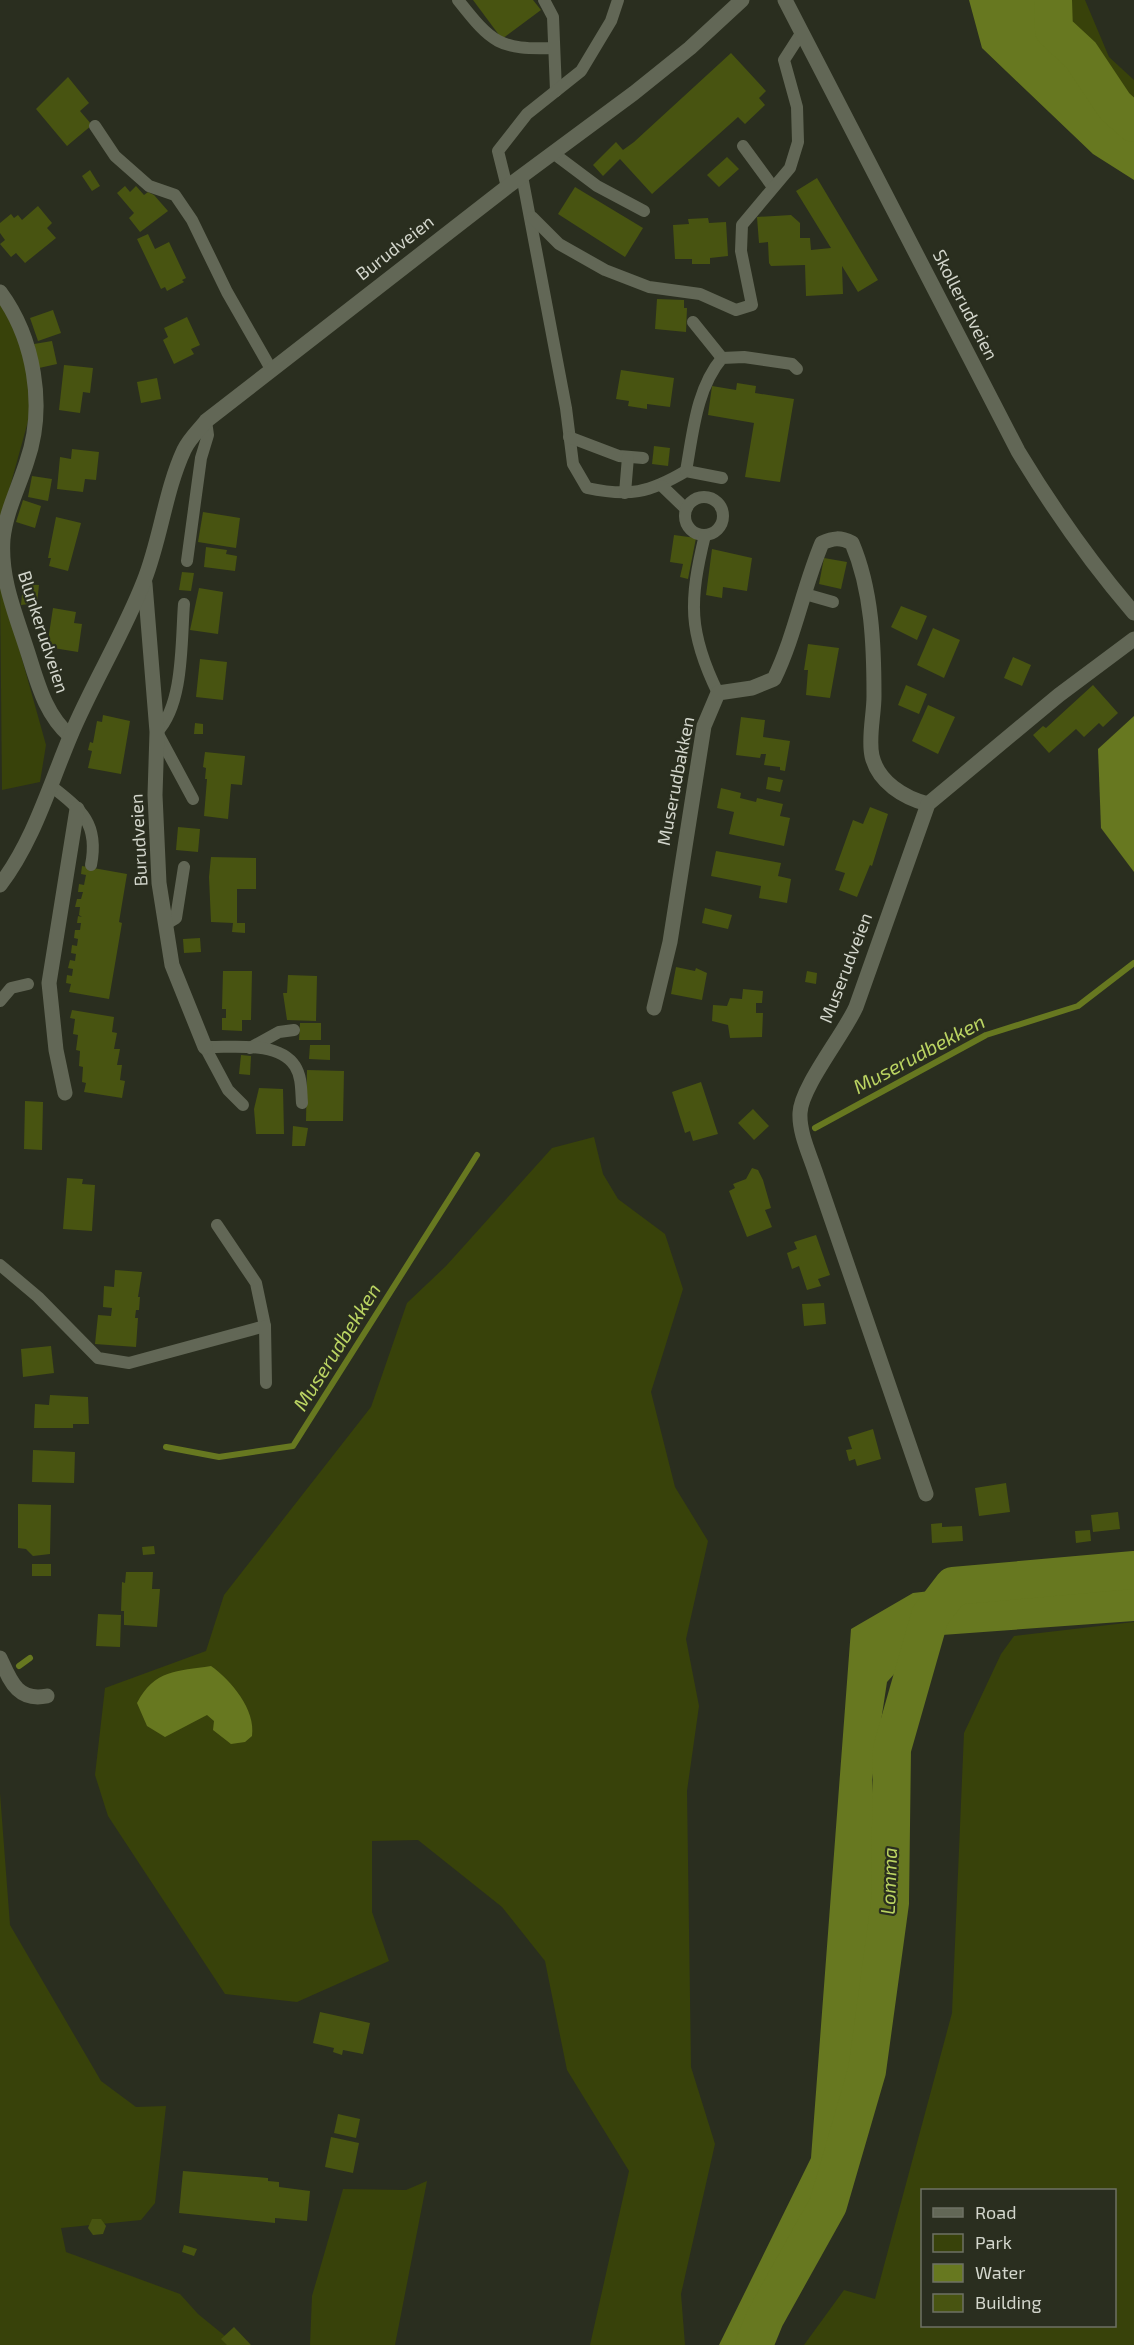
<svg xmlns="http://www.w3.org/2000/svg" width="1134" height="2345" viewBox="0 0 1134 2345" font-family="'Exo 2',sans-serif">
<rect width="100%" height="100%" fill="#2a2e1f"/>
<g fill="#38420a" fill-rule="evenodd">
<polygon points="1010,0 1085,0 1109,57 1134,80 1134,166"/>
<polygon points="0,303 13,321 35,396 0,523"/>
<polygon points="0,580 46,745 40,782 2,790"/>
<polygon points="594,1137 603,1174 618,1199 665,1234 683,1289 651,1392 675,1487 708,1541 686,1639 699,1706 687,1791 691,2067 715,2144 681,2294 685,2345 590,2345 629,2171 567,2070 545,1961 502,1907 418,1840 372,1841 372,1912 389,1961 297,2002 225,1994 108,1816 95,1775 105,1688 206,1651 224,1595 371,1407 407,1303 446,1266 552,1148"/>
<path d="M1134 1622V2345H804L844 2290 875 2299 952 2013 964 1733 1001 1654 1014 1636ZM922 2190H1114V2326H922Z"/>
<polygon points="0,1793 10,1925 101,2081 136,2107 166,2106 155,2203 141,2220 61,2228 66,2252 180,2294 198,2314 236,2345 0,2345"/>
<polygon points="427,2181 395,2345 310,2345 312,2296 343,2189 406,2190"/>
</g>
<g fill="#677820">
<polygon points="969,0 1046,0 1056,49 1134,118 1134,180 1093,154 982,48"/>
<polygon points="1134,716 1134,872 1101,828 1098,749"/>
<polygon points="1134,1567 1134,1621 928,1636 887,1682 872,1780 882,1911 841,2144 772,2306 763,2345 719,2345 811,2158 851,1629 913,1593"/>
<path d="M211 1666C231 1680 256 1710 252 1736L245 1742 231 1744 213 1730 214 1721 207 1715 165 1737 147 1726 137 1703C154 1670 177 1671 211 1666Z"/>
</g>
<g fill="none" stroke-linecap="round" stroke-linejoin="round">
<g stroke="#677820" stroke-width="6">
<polyline points="815,1128 986,1035 1078,1006 1134,963"/>
<polyline points="166,1447 219,1457 293,1446 477,1155"/>
<polyline points="19,1666 30,1658"/>
</g>
<g stroke="#677820" stroke-width="38">
<polyline points="1053,0 1054,30 1081,55 1115,106 1134,123"/>
<polyline points="754,2345 765,2318 828,2205 867,2071 890,1903 892,1749 930,1616 953,1586 1134,1570"/>
</g>
</g>
<g fill="#485411">
<polygon points="473,0 533,0 541,10 502,39"/>
<polygon points="731,53 766,91 759,98 765,105 745,124 738,117 652,194 620,159 603,176 593,165 616,142 623,150 634,142"/>
<polygon points="68,77 89,103 80,111 92,125 67,146 36,109"/>
<polygon points="727,157 739,169 719,187 707,175"/>
<polygon points="90,170 100,186 92,191 82,176"/>
<polygon points="817,178 878,280 858,292 842,266 843,294 806,296 805,265 771,266 769,263 768,242 759,243 757,217 791,215 800,223 800,238 810,238 811,250 831,248 796,191"/>
<polygon points="125,186 130,192 136,186 144,195 148,192 154,195 168,211 140,232 129,218 134,213 117,193"/>
<polygon points="575,187 643,228 625,257 558,214"/>
<polygon points="38,206 52,223 47,228 56,238 25,263 16,253 11,257 0,244 5,240 0,233 0,223 11,214 14,218 18,215 22,220"/>
<polygon points="708,218 709,223 726,222 728,256 710,258 710,264 692,264 692,259 675,259 673,225 689,224 688,219"/>
<polygon points="148,234 155,249 169,242 186,278 182,280 184,282 167,291 165,287 161,289 137,239"/>
<polygon points="657,299 684,300 684,308 687,308 686,332 655,329"/>
<polygon points="53,310 61,333 38,341 30,318"/>
<polygon points="187,317 200,345 191,349 194,354 174,364 163,340 168,337 164,328"/>
<polygon points="52,341 57,364 39,368 34,344"/>
<polygon points="64,365 93,368 90,393 83,392 80,413 59,410"/>
<polygon points="621,370 674,378 670,407 647,404 647,409 628,406 629,401 616,399"/>
<polygon points="157,378 161,399 141,403 137,382"/>
<polygon points="737,383 756,386 755,393 794,399 780,482 745,477 754,423 708,415 712,386 736,390"/>
<polygon points="654,446 670,448 668,466 652,464"/>
<polygon points="72,449 99,452 96,480 85,479 83,492 57,489 60,457 71,459"/>
<polygon points="32,476 52,479 48,501 28,497"/>
<polygon points="23,500 41,506 35,528 16,522"/>
<polygon points="203,512 240,518 236,548 198,542"/>
<polygon points="56,517 81,523 68,571 49,566 51,558 48,558"/>
<polygon points="674,535 696,538 688,579 680,577 683,564 670,562"/>
<polygon points="206,547 227,550 226,554 237,556 235,571 204,567"/>
<polygon points="712,549 752,558 747,591 723,587 722,598 706,595"/>
<polygon points="824,558 847,562 841,589 819,584"/>
<polygon points="182,572 194,573 191,591 179,590"/>
<polygon points="23,584 39,585 37,603 21,605"/>
<polygon points="199,588 223,592 218,634 190,630"/>
<polygon points="901,606 927,616 917,640 891,627"/>
<polygon points="53,608 76,612 74,623 82,624 78,652 47,647"/>
<polygon points="933,628 960,640 944,678 917,665"/>
<polygon points="808,644 839,648 830,698 806,695 808,670 804,670"/>
<polygon points="1013,657 1031,665 1022,686 1004,678"/>
<polygon points="200,659 227,662 223,700 196,697"/>
<polygon points="906,685 927,694 919,714 898,705"/>
<polygon points="1093,685 1118,713 1103,727 1099,723 1084,737 1076,729 1049,753 1033,735 1043,726 1046,728"/>
<polygon points="928,705 955,717 938,754 912,741"/>
<polygon points="103,715 130,721 121,774 88,768 92,751 88,750 90,742 93,743 97,721 102,722"/>
<polygon points="741,717 765,720 763,737 790,741 785,771 780,770 780,767 764,765 766,754 761,754 760,758 736,755"/>
<polygon points="195,723 203,724 203,734 194,734"/>
<polygon points="205,752 245,756 242,785 231,784 228,819 204,816 207,779 205,779 206,768 203,767"/>
<polygon points="768,777 783,780 780,792 766,789"/>
<polygon points="721,788 741,793 740,798 756,802 757,798 783,804 780,816 790,818 784,846 729,834 734,812 717,808"/>
<polygon points="870,807 888,814 872,866 870,865 857,897 839,890 845,873 835,870 853,820 863,824"/>
<polygon points="178,827 200,829 198,852 176,850"/>
<polygon points="716,851 781,863 778,876 791,879 787,903 759,898 761,886 711,876"/>
<polygon points="211,857 256,858 256,889 237,889 237,923 245,923 245,933 232,932 233,923 211,922 209,877"/>
<polygon points="82,866 127,874 119,922 122,923 109,999 69,992 71,984 66,983 67,975 72,976 73,969 68,968 70,960 75,961 76,954 71,953 72,945 77,946 78,939 74,938 75,930 80,930 81,923 77,923 78,916 82,917 79,915 80,907 75,907 77,899 81,899 83,892 78,892 79,884 84,885 86,875 81,874"/>
<polygon points="705,908 732,915 728,929 702,923"/>
<polygon points="200,938 201,952 184,953 183,939"/>
<polygon points="676,967 695,971 696,968 707,973 702,1000 671,994"/>
<polygon points="223,971 252,971 251,1020 242,1020 242,1031 222,1030 222,1018 226,1018 226,1009 222,1009"/>
<polygon points="807,971 817,973 816,984 805,982"/>
<polygon points="288,975 317,976 316,1021 287,1020 283,993 287,993"/>
<polygon points="743,989 763,991 762,1003 756,1003 756,1013 763,1013 762,1037 730,1038 728,1025 712,1021 713,1005 727,1006 730,998 742,999"/>
<polygon points="72,1010 114,1017 112,1032 117,1033 114,1049 120,1049 117,1065 122,1065 120,1080 125,1081 122,1098 84,1092 86,1083 82,1082 83,1067 79,1066 80,1051 76,1050 78,1035 73,1034 75,1019 70,1018"/>
<polygon points="300,1023 321,1023 321,1040 299,1040"/>
<polygon points="310,1045 330,1045 330,1060 309,1059"/>
<polygon points="241,1055 251,1056 250,1075 239,1074"/>
<polygon points="307,1070 344,1071 343,1121 306,1121"/>
<polygon points="701,1082 718,1134 693,1141 690,1131 685,1133 672,1092"/>
<polygon points="259,1088 283,1089 284,1134 256,1134 254,1109"/>
<polygon points="25,1101 43,1102 42,1150 24,1149"/>
<polygon points="753,1109 769,1126 754,1140 738,1123"/>
<polygon points="293,1126 308,1128 305,1146 292,1146"/>
<polygon points="752,1168 758,1170 763,1180 771,1208 765,1210 772,1227 747,1237 729,1191 735,1188 733,1184 746,1179"/>
<polygon points="67,1178 83,1179 82,1184 95,1185 92,1231 63,1229"/>
<polygon points="816,1235 830,1275 818,1279 821,1286 807,1290 799,1266 792,1269 787,1253 797,1249 794,1242"/>
<polygon points="115,1270 142,1272 138,1297 140,1297 139,1310 136,1310 135,1318 138,1318 136,1347 95,1344 98,1315 111,1316 112,1308 103,1307 104,1286 114,1287"/>
<polygon points="824,1303 826,1324 804,1326 802,1304"/>
<polygon points="51,1346 54,1373 23,1377 21,1349"/>
<polygon points="50,1395 88,1397 89,1424 73,1424 73,1428 34,1428 35,1404 49,1405"/>
<polygon points="873,1429 881,1459 857,1466 855,1459 849,1461 846,1450 852,1449 848,1437"/>
<polygon points="33,1450 75,1452 74,1483 32,1482"/>
<polygon points="1006,1483 1010,1512 979,1516 975,1488"/>
<polygon points="18,1504 51,1505 50,1554 33,1556 26,1549 18,1548"/>
<polygon points="1118,1512 1120,1529 1093,1532 1091,1515"/>
<polygon points="942,1523 942,1527 962,1526 963,1541 932,1543 931,1524"/>
<polygon points="1090,1530 1091,1541 1076,1543 1075,1531"/>
<polygon points="154,1546 155,1554 143,1555 142,1547"/>
<rect x="32" y="1564" width="19" height="12"/>
<polygon points="126,1572 153,1572 152,1589 160,1589 157,1627 124,1625 124,1611 121,1611 122,1582 125,1583"/>
<polygon points="98,1614 121,1615 120,1647 96,1646"/>
<polygon points="320,2012 370,2023 363,2054 343,2050 342,2055 333,2052 334,2048 313,2043"/>
<polygon points="338,2114 360,2119 356,2138 334,2133"/>
<polygon points="331,2137 359,2143 353,2173 325,2167"/>
<polygon points="183,2171 268,2178 268,2181 279,2182 279,2187 310,2191 307,2221 275,2218 275,2223 179,2213"/>
<polygon points="92,2219 101,2219 106,2226 103,2234 93,2235 88,2228"/>
<polygon points="184,2245 197,2249 194,2256 182,2252"/>
<polygon points="234,2327 251,2345 227,2345 221,2339"/>
</g>
<g fill="none" stroke-linecap="round" stroke-linejoin="round">
<g stroke="#626756" stroke-width="12">
<path d="M458 0C492 43 499 50 554 48"/>
<polyline points="544,0 553,17 556,91"/>
<polyline points="95,126 115,156 149,186 175,195 192,220 227,292 271,369"/>
<polyline points="743,146 773,187"/>
<polyline points="553,153 597,186 644,211"/>
<path d="M522 176 566 408 573 464 587 488C629 497 649 493 686 471L722 478"/>
<polyline points="507,187 498,151 527,114 581,71 611,21 618,0"/>
<polyline points="532,217 559,244 605,270 649,287 700,294 736,310 752,305 741,251 742,225 790,168 798,142 797,107 784,60 802,32"/>
<polyline points="693,322 722,358"/>
<polyline points="569,437 619,456 643,458"/>
<path d="M686 471C693 433 696 389 722 358L744 357 792 364 797 369"/>
<polyline points="662,486 686,509"/>
<polyline points="625,493 628,457"/>
<circle cx="704" cy="516" r="19"/>
<path d="M705 535C689 601 688 632 718 693"/>
<polyline points="187,561 201,458 208,435 206,421"/>
<polyline points="805,594 833,602"/>
<path d="M184 604C181 641 184 704 157 732L193 799"/>
<path d="M51 786C82 810 99 824 91 865"/>
<polyline points="166,924 176,918 184,867"/>
<polyline points="0,1001 11,988 28,984"/>
<polyline points="250,1048 279,1032 294,1030"/>
<path d="M243 1105 228 1090 205 1047C231 1048 278 1040 295 1066 302 1077 301 1091 302 1103"/>
<polyline points="0,1265 38,1297 98,1358 129,1363 265,1326 256,1283 217,1225"/>
<polyline points="265,1326 266,1383"/>
</g>
<g stroke="#626756" stroke-width="15">
<path d="M0 292C34 338 46 406 27 461 19 487 6 511 3 539 0 579 16 615 28 653 38 684 45 714 70 736"/>
<polyline points="145,584 157,732 155,795 159,883 172,965 205,1047"/>
<path d="M0 885C33 842 49 787 70 737 92 684 123 635 144 581 161 538 165 491 184 450 189 439 199 430 206 421L507 187 634 93 690 48 742 0"/>
<path d="M654 1008 670 942 704 726 718 693 752 688 774 679C795 636 803 588 822 543 833 538 840 537 852 543 872 590 874 645 874 696 874 715 868 738 872 756 878 782 904 798 928 804"/>
<polyline points="65,1093 56,1050 49,983 77,809"/>
<path d="M926 1494 815 1171C809 1153 799 1132 800 1113 801 1087 844 1034 856 1007L928 804 1059 695 1134 639"/>
<path d="M0 1658C10 1680 17 1702 47 1696"/>
</g>
<path stroke="#626756" stroke-width="15" d="M785 0 1018 451C1053 509 1090 562 1134 613"/>
</g>
<g text-anchor="middle" stroke-width="4.5" stroke-linejoin="round" paint-order="stroke">
<g font-size="18" fill="#d3d6cc" stroke="#2a2e1f">
<text transform="translate(395 248) rotate(-38)" y="6">Burudveien</text>
<text transform="translate(965 305) rotate(63)" y="6">Skollerudveien</text>
<text transform="translate(43 632) rotate(72)" y="6">Blunkerudveien</text>
<text transform="translate(676 781) rotate(-79)" y="6">Muserudbakken</text>
<text transform="translate(139 840) rotate(-93)" y="6">Burudveien</text>
<text transform="translate(846 968) rotate(-69)" y="6">Muserudveien</text>
</g>
<g font-size="20" font-style="italic" fill="#bbd462" stroke="#2a2e1f">
<text transform="translate(919 1054) rotate(-28)" y="7">Muserudbekken</text>
<text transform="translate(337 1347) rotate(-58)" y="7">Muserudbekken</text>
<text transform="translate(889 1881) rotate(-88)" y="7">Lomma</text>
</g>
</g>
<rect x="921" y="2189" width="195" height="138" fill="#2a2e1f" stroke="#6e7164" stroke-width="1.5"/>
<rect x="933" y="2208" width="30" height="9" fill="#626756" stroke="#6e7164" stroke-width="1.5"/>
<text x="975" y="2219" font-size="18" fill="#d3d6cc">Road</text>
<rect x="933" y="2234" width="30" height="18" fill="#38420a" stroke="#6e7164" stroke-width="1.5"/>
<text x="975" y="2249" font-size="18" fill="#d3d6cc">Park</text>
<rect x="933" y="2264" width="30" height="18" fill="#677820" stroke="#6e7164" stroke-width="1.5"/>
<text x="975" y="2279" font-size="18" fill="#d3d6cc">Water</text>
<rect x="933" y="2294" width="30" height="18" fill="#485411" stroke="#6e7164" stroke-width="1.5"/>
<text x="975" y="2309" font-size="18" fill="#d3d6cc">Building</text>
</svg>
